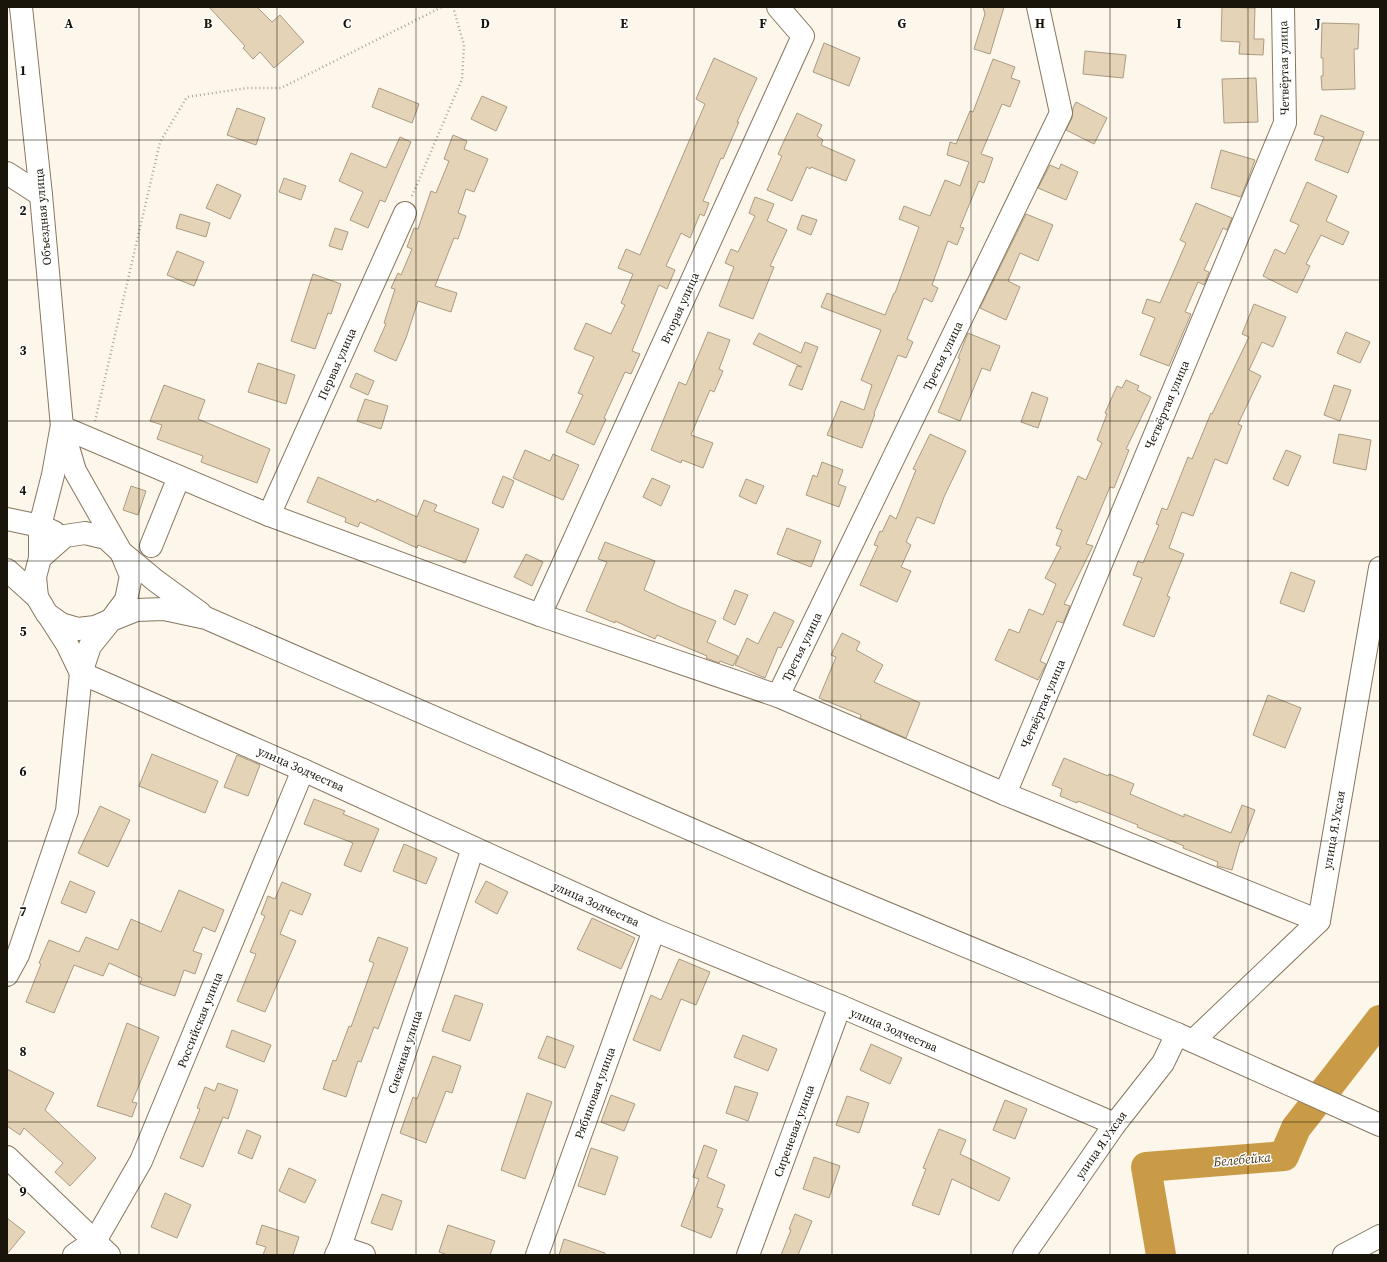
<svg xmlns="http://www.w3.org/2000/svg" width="1387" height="1262" viewBox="0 0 1387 1262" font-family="'Source Serif 4',serif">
<rect width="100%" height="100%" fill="#fdf6eb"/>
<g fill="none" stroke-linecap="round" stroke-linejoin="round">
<polyline stroke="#c99b46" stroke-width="30" points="1161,1255 1146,1167 1284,1156 1296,1128 1380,1020"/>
</g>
<g fill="#e4d3b7" stroke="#ab9b80">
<polygon points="209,7 257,7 272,22 280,15 304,42 274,68 260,52 253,59 243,48 245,46"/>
<polygon points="983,7 1004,7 990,54 974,49 985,14"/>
<polygon points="1222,7 1255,8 1254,39 1264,39 1263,55 1239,54 1240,42 1221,41"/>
<polygon points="1322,23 1359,24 1358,49 1354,49 1355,89 1322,90 1321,76 1323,76 1323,58 1321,58"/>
<polygon points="824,43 860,58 849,86 813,72"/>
<polygon points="1085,51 1126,55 1123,78 1083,74"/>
<polygon points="714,58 757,78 737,122 739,122 723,159 721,158 703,201 709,203 704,216 700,214 690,238 681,233 666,266 675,270 667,289 659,285 632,351 640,354 631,374 625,372 604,418 606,419 594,445 566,432 583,395 578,393 594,357 574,349 586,323 611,334 625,305 621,303 633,274 618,268 626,249 640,255 705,104 696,99"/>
<polygon points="993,59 1015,67 1011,78 1020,81 1010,107 1002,104 981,154 993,158 984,183 979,181 960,227 964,228 957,245 948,241 932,285 938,288 932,302 924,298 907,339 913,342 906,358 898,355 874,413 875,414 862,448 827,435 841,401 864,410 872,385 861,380 881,330 821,307 827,293 885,315 894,293 895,293 919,227 899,219 904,206 930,216 945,180 960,186 969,162 947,155 950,142 956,144 970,111 973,112"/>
<polygon points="1256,78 1258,122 1224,123 1222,79"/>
<polygon points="379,88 419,104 412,123 372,107"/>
<polygon points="482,96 507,107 496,131 471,119"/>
<polygon points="1076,102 1107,118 1094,144 1066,130 1072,118 1073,108"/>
<polygon points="237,108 265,118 256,145 227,135"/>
<polygon points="797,113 822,125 817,136 823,140 821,145 855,160 846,181 811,167 810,169 807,167 792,201 767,190 782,156 778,154"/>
<polygon points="1321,115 1364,132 1348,173 1315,160 1324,137 1314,134"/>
<polygon points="453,135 467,141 464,149 488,159 474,192 466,189 458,213 466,216 458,239 454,238 435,286 457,293 451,312 418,301 406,338 396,361 374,351 386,324 384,323 395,289 391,288 398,273 401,275 412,249 407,247 414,228 418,229 431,191 436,193 449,161 444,159"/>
<polygon points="400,137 411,142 385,202 380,200 368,228 350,220 363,192 339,181 351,153 386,168"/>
<polygon points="1221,150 1255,160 1241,197 1211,188"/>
<polygon points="1061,164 1078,172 1066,200 1038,188 1050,165 1059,169"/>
<polygon points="284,178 306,186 301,200 279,192"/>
<polygon points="1307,182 1337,196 1326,221 1349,232 1343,245 1321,235 1306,264 1310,266 1297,293 1263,276 1275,249 1285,254 1299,225 1290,221"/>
<polygon points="217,184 241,195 230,219 206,208"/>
<polygon points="755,197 774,204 767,221 787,230 770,266 774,267 753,319 719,306 734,267 725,263 731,249 738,252 755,216 749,213"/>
<polygon points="1196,203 1232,218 1227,230 1223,228 1204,270 1209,272 1204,285 1198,282 1185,312 1191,314 1169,366 1140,355 1155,318 1142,313 1147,299 1160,303 1186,243 1180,240"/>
<polygon points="180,214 210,223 206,237 176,228"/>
<polygon points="1026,214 1053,225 1038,261 1020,253 1008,281 1020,287 1006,320 980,308"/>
<polygon points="802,215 817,220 811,235 797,229"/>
<polygon points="335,228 348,232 342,250 329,246"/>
<polygon points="177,251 204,262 194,286 167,275"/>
<polygon points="313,274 341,284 331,314 328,313 315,349 291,341"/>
<polygon points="1254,304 1286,317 1273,347 1262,342 1249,370 1261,376 1238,424 1242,426 1227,464 1215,459 1193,516 1182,512 1169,548 1184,554 1167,596 1170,597 1154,637 1123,625 1142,578 1133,575 1138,561 1143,563 1159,525 1156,524 1162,508 1167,510 1188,457 1192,459 1211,413 1212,414 1249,337 1242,334"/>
<polygon points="708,332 730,340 719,369 723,371 714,392 710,390 691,435 713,443 703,468 682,460 681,463 651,450 679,382 686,385"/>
<polygon points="1346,332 1370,342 1360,363 1337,353"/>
<polygon points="759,333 801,353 805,342 818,347 802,390 789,385 797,366 802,367 753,344"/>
<polygon points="968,333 1000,346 990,371 982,368 960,421 938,412 960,359 958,358"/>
<polygon points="258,363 295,375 286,404 248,392"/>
<polygon points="356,373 374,381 368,395 350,387"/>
<polygon points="1126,380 1139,386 1137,390 1151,397 1126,449 1129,450 1114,488 1110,487 1086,544 1093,546 1064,604 1070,606 1063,623 1057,621 1040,661 1046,664 1038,680 995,660 1009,629 1019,633 1029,609 1043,615 1056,584 1045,578 1061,547 1056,545 1062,530 1056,528 1078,476 1086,480 1102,443 1097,440 1107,414 1105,413 1117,386 1122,388"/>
<polygon points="164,385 205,400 198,419 270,449 257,483 201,462 203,456 157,439 162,425 150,421"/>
<polygon points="1334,385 1351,390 1340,421 1324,415"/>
<polygon points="1032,392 1048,398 1038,428 1021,422"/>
<polygon points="365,399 388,406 381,429 357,421"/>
<polygon points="930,434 966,451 944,497 934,524 917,517 906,542 911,545 901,567 911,571 897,602 860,585 878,546 874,545 880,531 882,532 890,515 896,519 916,470 913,469"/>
<polygon points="1339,434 1371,440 1366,470 1333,463"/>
<polygon points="525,450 550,461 553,454 579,465 563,500 513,478"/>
<polygon points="1286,450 1301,456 1288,486 1273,479"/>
<polygon points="822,462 843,470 838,484 846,487 839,507 806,495 813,475 817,477"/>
<polygon points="503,476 514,481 503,508 492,503"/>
<polygon points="318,477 376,502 377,499 417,517 424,500 437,505 434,511 479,529 465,563 418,545 417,548 360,522 358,527 345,522 346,518 307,502"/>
<polygon points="652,478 670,486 661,506 643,497"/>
<polygon points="746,479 764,486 756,504 739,496"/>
<polygon points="131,486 146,491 138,515 123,510"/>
<polygon points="787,528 821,541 811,567 777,554"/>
<polygon points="605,542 655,561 644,590 680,607 716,621 707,642 738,656 733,666 720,661 719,663 706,658 707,656 657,635 655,639 615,621 615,623 586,611 607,562 598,559"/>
<polygon points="526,554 543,562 532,586 514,577"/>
<polygon points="1291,572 1315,581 1304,612 1280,603"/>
<polygon points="735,590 748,595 735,625 723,619"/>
<polygon points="774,612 794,621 781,648 778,647 765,678 735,665 747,638 758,644"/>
<polygon points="842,633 860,642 856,650 883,665 874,682 920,703 906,738 860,718 861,715 819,698 836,657 831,655"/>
<polygon points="1268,695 1301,708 1285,748 1253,735"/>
<polygon points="152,754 218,781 205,813 139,786"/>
<polygon points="237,755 260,765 248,796 224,787"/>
<polygon points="1064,758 1108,776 1109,774 1134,784 1130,794 1184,817 1184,814 1231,833 1242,805 1255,810 1243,842 1240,842 1232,870 1217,866 1218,862 1183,848 1184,846 1137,827 1138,825 1078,801 1077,803 1060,796 1062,789 1052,785"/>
<polygon points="314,799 345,811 343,814 379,829 361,872 344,865 353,843 304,824"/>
<polygon points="100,806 130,820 108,867 78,853"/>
<polygon points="404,844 437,858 426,884 393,871"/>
<polygon points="70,881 95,892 86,913 61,903"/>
<polygon points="486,881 508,892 497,914 475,902"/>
<polygon points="282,882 311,894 302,915 290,910 280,934 296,941 265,1012 237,1001 256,954 250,952 265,916 261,914 268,896 275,899"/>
<polygon points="179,890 224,910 215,932 203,927 193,951 202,954 195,974 184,970 175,996 140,984 142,978 109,963 103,976 74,965 54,1013 26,1002 41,964 39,963 49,940 79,952 86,937 118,950 131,919 161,932"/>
<polygon points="592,918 635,938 621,969 577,949"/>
<polygon points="378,937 408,948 378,1029 374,1027 361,1062 358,1061 346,1097 323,1089 333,1060 336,1061 349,1026 351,1027 374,963 369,961"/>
<polygon points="679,959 710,972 696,1005 681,999 660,1051 633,1040 651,995 661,1000"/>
<polygon points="455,995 483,1004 470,1041 442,1031"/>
<polygon points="127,1023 159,1037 132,1102 137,1103 132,1117 97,1106"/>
<polygon points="232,1030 271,1045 264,1062 226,1047"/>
<polygon points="743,1035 777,1049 768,1071 734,1057"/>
<polygon points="547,1036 574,1046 565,1068 538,1058"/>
<polygon points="871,1044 902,1058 890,1084 860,1070"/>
<polygon points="433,1056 461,1066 452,1093 446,1091 426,1143 400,1133 413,1097 417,1099"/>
<polygon points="7,1069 54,1093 45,1110 96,1158 70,1186 55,1172 63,1163 24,1128 20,1135 7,1126"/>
<polygon points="218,1083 238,1090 228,1119 223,1117 203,1167 180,1158 200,1109 197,1108 205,1087 215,1091"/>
<polygon points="735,1086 758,1093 748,1121 726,1113"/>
<polygon points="527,1093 552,1102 525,1179 501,1170"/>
<polygon points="611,1095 635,1104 624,1131 601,1122"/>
<polygon points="847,1096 869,1103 859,1133 836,1125"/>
<polygon points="1005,1100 1027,1109 1015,1139 993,1130"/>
<polygon points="939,1129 966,1140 960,1154 1010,1178 999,1201 952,1179 939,1215 912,1205 926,1169 923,1168"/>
<polygon points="247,1130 261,1136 252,1159 238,1153"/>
<polygon points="704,1145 717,1150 707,1177 725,1185 717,1207 723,1209 711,1238 681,1226 699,1179 693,1177"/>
<polygon points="591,1148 618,1157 605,1195 578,1186"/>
<polygon points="814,1157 840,1166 829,1198 803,1189"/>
<polygon points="289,1168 316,1180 305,1203 279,1191"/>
<polygon points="165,1193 191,1205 177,1238 151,1227"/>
<polygon points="382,1194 402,1201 392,1230 371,1223"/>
<polygon points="795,1214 812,1221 798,1255 781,1255 791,1230 789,1229"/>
<polygon points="7,1218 25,1232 7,1254"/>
<polygon points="262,1225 299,1237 293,1255 263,1255 266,1247 256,1244"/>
<polygon points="448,1225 495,1241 490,1255 448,1255 439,1252"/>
<polygon points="564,1239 605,1253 605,1255 559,1255"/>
</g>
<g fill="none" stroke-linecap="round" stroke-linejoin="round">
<defs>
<g id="minor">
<polyline points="7,173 41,195"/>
<polyline points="62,427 269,515 540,615 778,696 1005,794 1319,921"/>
<polyline points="269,515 405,213"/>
<polyline points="151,546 179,477"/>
<polyline points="540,615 803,36 778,7"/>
<polyline points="81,673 303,770 654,930 840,1006 1115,1124"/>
<polyline points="778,696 1061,113 1038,7"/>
<polyline points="1005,794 1285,123 1283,7"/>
<polyline points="1193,1041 1319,921 1380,568"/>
<polyline points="7,1157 109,1255"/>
<polyline points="340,1247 364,1255"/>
<polyline points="74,1255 95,1241 141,1161 303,770"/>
<polyline points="336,1255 340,1247 473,848"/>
<polyline points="537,1255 654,930"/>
<polyline points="748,1255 840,1006"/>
<polyline points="1024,1255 1115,1124 1163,1063 1177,1034"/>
<polyline points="1344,1255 1380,1236"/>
</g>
<g id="major">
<polyline points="21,7 41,195 62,427 75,471 121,552 156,581 200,613"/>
<polyline points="7,519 40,526 54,532"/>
<polyline points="40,558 65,536 85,533 106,538 121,552 131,576 126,600 111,620 95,627 78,629 61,624 47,614 37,597 35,577 40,558 40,526 53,475 61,430"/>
<polyline points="7,570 37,597"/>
<polyline points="49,616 67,644 81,673"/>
<polyline points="7,975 18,955 67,811 81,673 90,646 111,620 136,610 164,609 206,618 814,883 1177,1034 1380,1125"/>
</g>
</defs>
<use href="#minor" stroke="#87775e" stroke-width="24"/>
<use href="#major" stroke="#87775e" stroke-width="24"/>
<g stroke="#a9a398" stroke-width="2.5" stroke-dasharray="1 3" stroke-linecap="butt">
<polyline points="412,196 462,79 464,45 453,7"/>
<polyline points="95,421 160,142 187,97 247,88 281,88 442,7"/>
</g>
<use href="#minor" stroke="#fff" stroke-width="22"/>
<use href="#major" stroke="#fff" stroke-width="22"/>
</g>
<path fill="none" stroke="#1a150a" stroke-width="1" stroke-opacity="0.55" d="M139 7V1255M277 7V1255M416 7V1255M555 7V1255M694 7V1255M832 7V1255M971 7V1255M1110 7V1255M1248 7V1255M7 140H1380M7 280H1380M7 421H1380M7 561H1380M7 701H1380M7 841H1380M7 982H1380M7 1122H1380"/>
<g text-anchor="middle" stroke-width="3" stroke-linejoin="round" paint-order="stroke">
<g font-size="12" fill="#1a150a" stroke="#fff">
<text transform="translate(1284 68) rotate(-91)" y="4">Четвёртая улица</text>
<text transform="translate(43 217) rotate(-95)" y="4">Объездная улица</text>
<text transform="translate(680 308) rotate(-66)" y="4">Вторая улица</text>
<text transform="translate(943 356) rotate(-64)" y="4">Третья улица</text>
<text transform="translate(337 364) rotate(-66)" y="4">Первая улица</text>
<text transform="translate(1167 405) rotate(-67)" y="4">Четвёртая улица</text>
<text transform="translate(802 647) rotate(-64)" y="4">Третья улица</text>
<text transform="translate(1043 704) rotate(-67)" y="4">Четвёртая улица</text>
<text transform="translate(301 769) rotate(24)" y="4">улица Зодчества</text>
<text transform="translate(1334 830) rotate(-80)" y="4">улица Я.Ухсая</text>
<text transform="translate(596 904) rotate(24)" y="4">улица Зодчества</text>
<text transform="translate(200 1020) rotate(-68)" y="4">Российская улица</text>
<text transform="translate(894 1030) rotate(23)" y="4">улица Зодчества</text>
<text transform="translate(405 1052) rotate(-72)" y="4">Снежная улица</text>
<text transform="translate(595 1093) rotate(-70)" y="4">Рябиновая улица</text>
<text transform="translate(794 1131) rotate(-70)" y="4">Сиреневая улица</text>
<text transform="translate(1101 1145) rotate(-55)" y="4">улица Я.Ухсая</text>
</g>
<g font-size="13" font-style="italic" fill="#4a3713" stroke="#fff">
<text transform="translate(1242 1159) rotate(-5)" y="5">Белебейка</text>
</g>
</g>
<g font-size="13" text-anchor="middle" font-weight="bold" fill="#1a150a" stroke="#fff" stroke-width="3" stroke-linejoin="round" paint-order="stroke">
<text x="69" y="28">A</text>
<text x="208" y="28">B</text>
<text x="347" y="28">C</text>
<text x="485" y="28">D</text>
<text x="624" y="28">E</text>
<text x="763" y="28">F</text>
<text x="902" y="28">G</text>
<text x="1040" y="28">H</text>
<text x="1179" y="28">I</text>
<text x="1318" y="28">J</text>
<text x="23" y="75">1</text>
<text x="23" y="215">2</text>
<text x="23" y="355">3</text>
<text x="23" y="495">4</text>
<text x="23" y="636">5</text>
<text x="23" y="776">6</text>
<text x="23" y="916">7</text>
<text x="23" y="1056">8</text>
<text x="23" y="1196">9</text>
</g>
<rect width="1387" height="1262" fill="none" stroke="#1a150a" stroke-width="16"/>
</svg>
